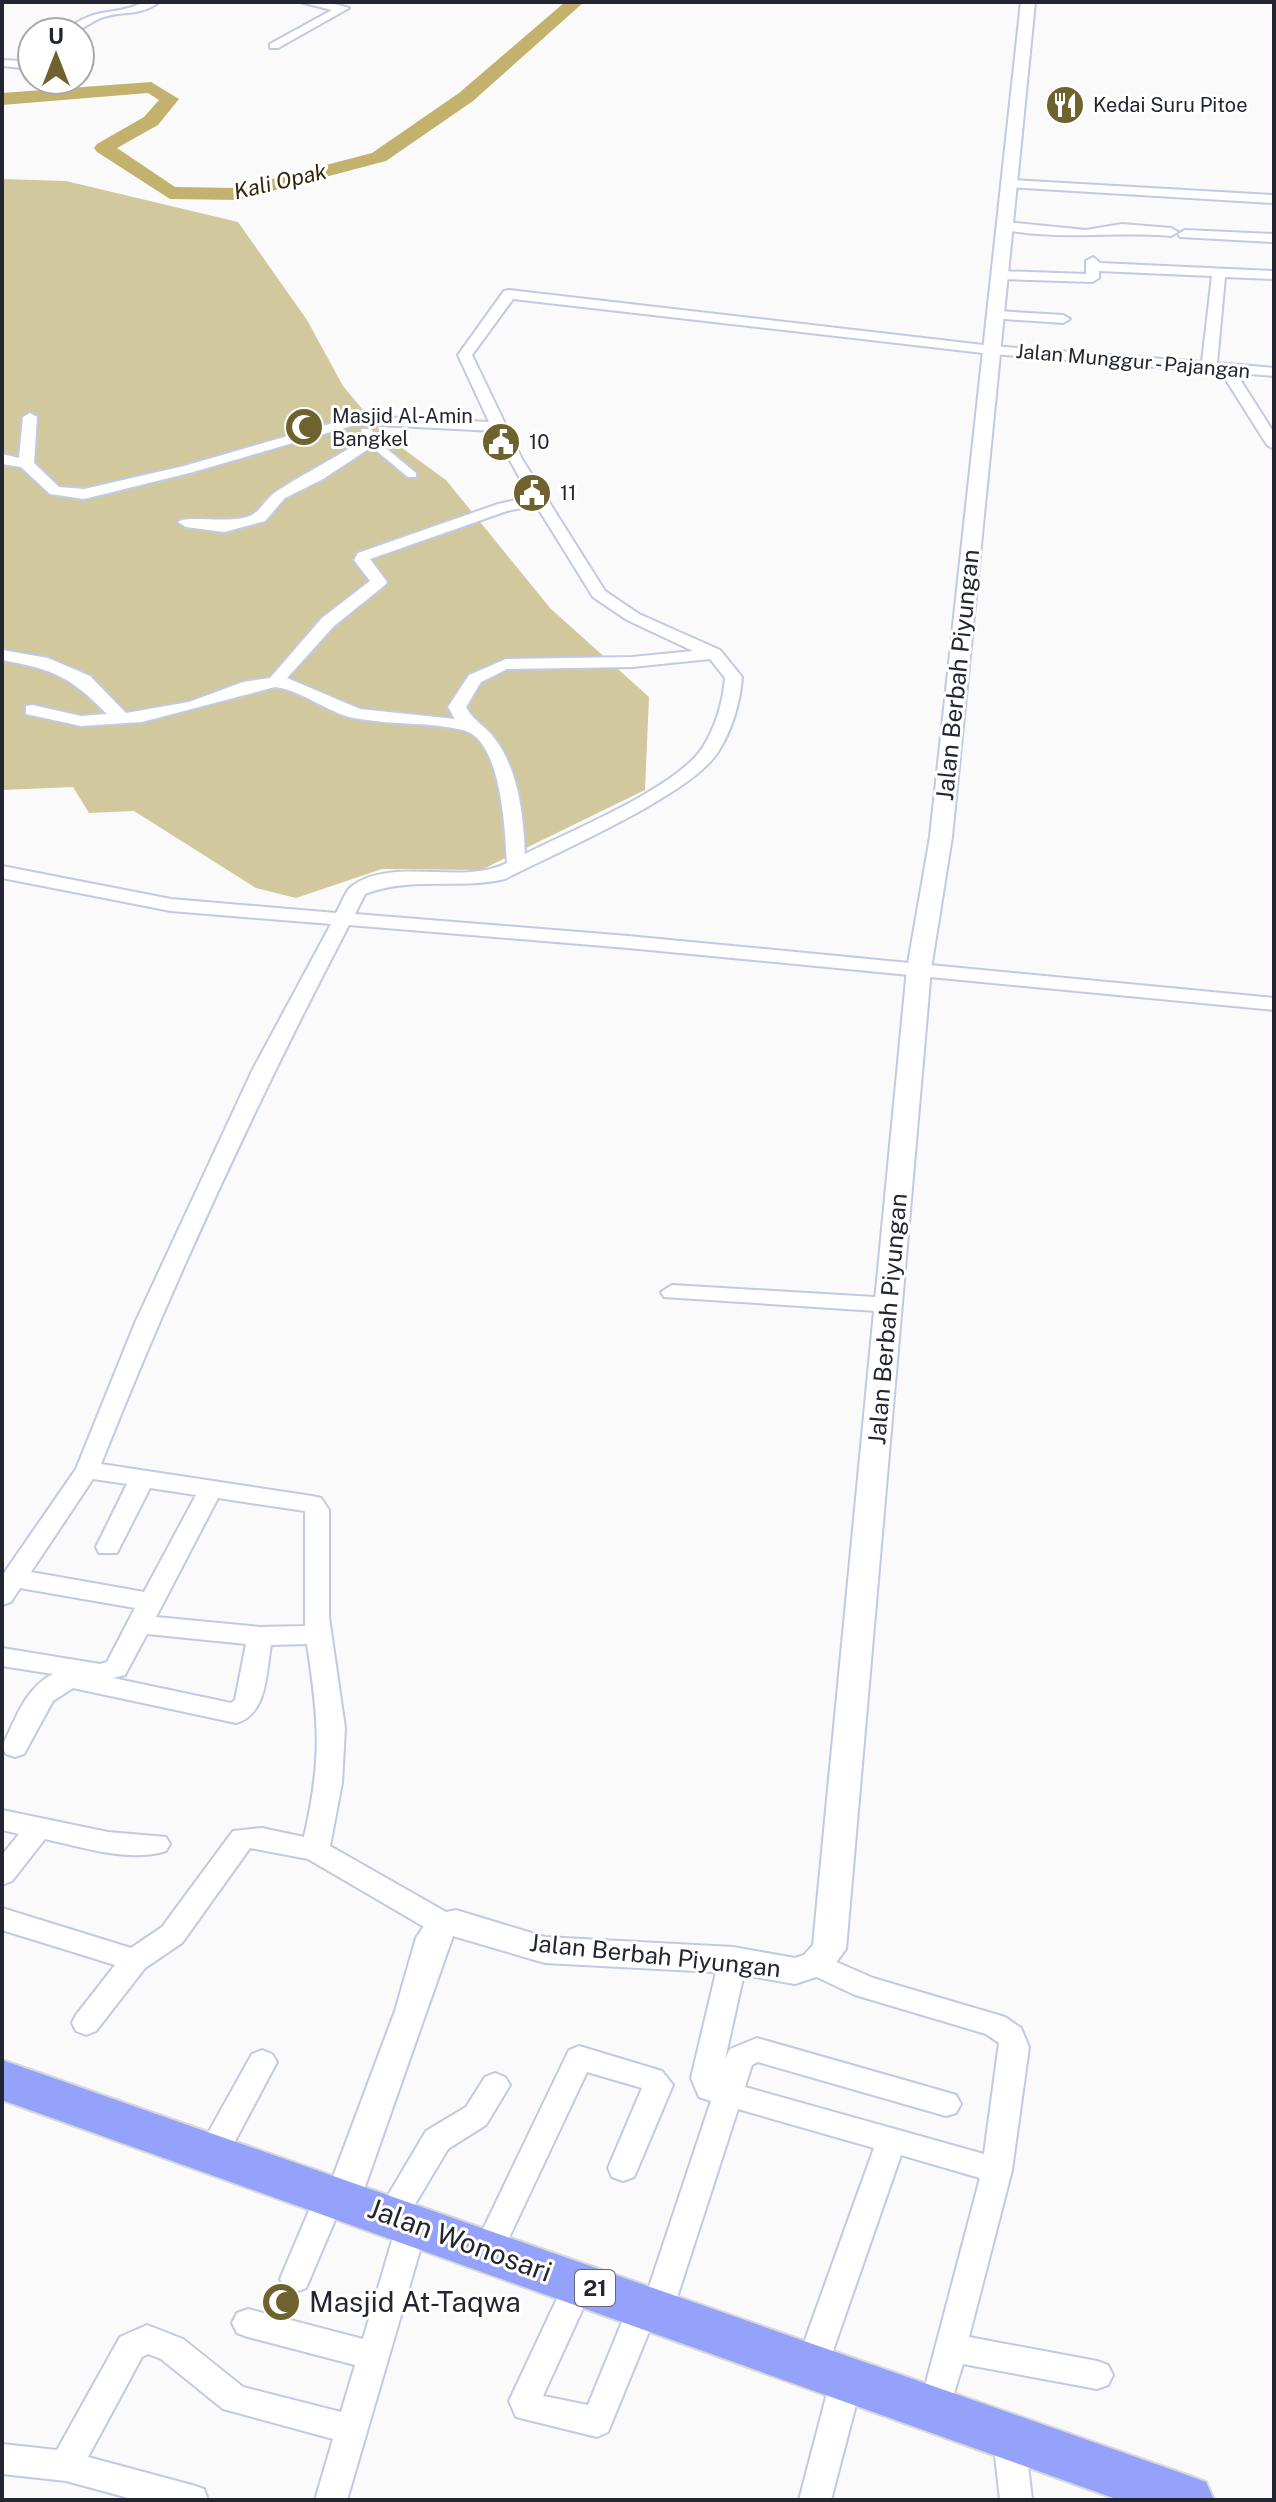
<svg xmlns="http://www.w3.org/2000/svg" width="1276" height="2502" viewBox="0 0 1276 2502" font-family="'Public Sans',sans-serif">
<rect width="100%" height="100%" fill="#fafafa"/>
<polygon fill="#d2c89d" points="2,179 66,181 238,222 307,320 343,386 384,435 446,480 550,608 649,697 645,790 481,870 382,869 296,898 256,888 134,811 89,813 73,787 2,790"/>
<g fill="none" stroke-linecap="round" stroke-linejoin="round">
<polygon fill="#c3b26e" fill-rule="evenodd" points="565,2 584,2 473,101 386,161 238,200 170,199 97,152 94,148 97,144 144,117 159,100 148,93 2,105 2,93 151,82 179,99 158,125 117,148 175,187 238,188 372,153 459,93"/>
<defs>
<polygon id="pedestrian" points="367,439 375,439 416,473 416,477 408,477 367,443"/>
<g id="minor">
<path d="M144 2H159C140 17 121 10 101 18 87 24 81 32 64 32 95 5 115 17 144 2Z"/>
<polygon points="300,2 327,2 349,8 278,48 270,48 270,44 332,10"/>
<polygon points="32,56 32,64 23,68 2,66 2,60 21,61"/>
<polygon points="1010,180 1274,195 1274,203 1006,187 1006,181"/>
<path d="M1006 222 1086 230 1122 224 1171 228 1178 232 1171 236C1114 231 1058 241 1001 229L999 226Z"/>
<polygon points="1185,230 1274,234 1274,242 1180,237 1178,234"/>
<path d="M1093 257 1100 263 1274 271V279L1225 277 1217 363 1274 368V376L1236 373 1274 433V449L1267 445 1221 372 992 354 513 299 472 355 522 459 605 591 639 614 720 650 742 677C740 702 732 730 718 752 691 795 555 853 505 879 458 890 410 876 365 894L355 914 628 936 1274 998V1010L628 948 349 925C257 1101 174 1280 101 1464L312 1496 321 1498 329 1510V1617L345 1728 342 1783 330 1846 453 1916 457 1924 453 1932 443 1935 433 1932 308 1859 250 1848 182 1943 145 1968 96 2031 86 2035 76 2031 72 2023 76 2015 115 1965 2 1930V1908L131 1948 162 1927 233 1831 262 1828 304 1837C322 1759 319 1722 307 1644L271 1645C266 1672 268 1714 236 1723L73 1688 53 1701 24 1754 15 1757 6 1754 2 1747C15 1720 25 1688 53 1674L2 1666V1648L100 1664 107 1662 135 1608 20 1588 11 1602 2 1605V1576L76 1469 135 1323 252 1071 331 924 171 911 2 878V866L171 899 336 913C341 905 345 891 352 886 394 856 461 886 507 863 505 832 502 739 463 730 430 722 394 725 360 719 329 715 305 691 275 687L142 722 81 726 26 714V706L32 705 81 716 107 714C71 677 53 669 2 660V650L48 658 90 676 126 713 189 702 243 682 270 678 322 618 370 581 354 560 358 553 498 504 530 497 494 431 358 424 193 472 84 499 50 494 21 467 2 464V454L19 458 23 417 30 413 37 417 34 463 59 487 84 489 184 466 357 416 489 422 458 355 504 291 509 290 992 346 1202 362 1212 276 1099 271V278L1092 282 1000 279 993 275 1000 271 1086 274V261ZM536 505 593 597 627 620 693 651 632 657 506 659 469 675 448 707 455 719 360 709 287 678 334 626 385 585 387 582 370 559 507 511ZM710 659 725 678C723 702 716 726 703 747 677 788 570 831 525 854 523 815 519 771 495 739 486 726 473 721 466 707L481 682 507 669 632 667ZM93 1479 127 1484 96 1547 99 1553H117L150 1488 196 1495 144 1592 31 1572ZM218 1498 305 1511V1626L260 1627 156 1617ZM147 1634 246 1644 235 1700 231 1703 113 1678 125 1675Z"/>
<polygon points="996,311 1063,315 1070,319 1063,323 991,318 991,312"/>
<path d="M361 429H371L378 441 376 444 323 479 285 498 265 521 224 532 186 527 178 522C187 515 229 524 250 516 261 511 267 497 277 491 305 473 335 458 363 440Z"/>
<polygon points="672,1285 891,1298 902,1305 891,1312 664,1297 661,1292"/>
<path d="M2 1810 108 1832 166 1837 170 1844 166 1851C129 1863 82 1847 45 1839L12 1881 2 1885V1855L19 1834 2 1830Z"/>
<polygon points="733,1949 743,1952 747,1960 725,2059 730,2049 757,2038 946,2092 956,2095 961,2104 956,2113 946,2116 758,2062 752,2065 745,2087 984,2154 999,2043 986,2034 855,1995 806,1972 802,1964 806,1956 816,1953 873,1978 1005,2017 1021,2028 1029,2047 1012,2170 969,2337 1097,2361 1108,2365 1113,2375 1108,2385 1097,2389 963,2364 946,2419 935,2423 924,2419 919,2409 980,2178 901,2155 828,2365 823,2375 812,2379 801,2375 796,2365 874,2148 738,2109 673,2310 668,2320 653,2322 608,2432 597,2437 516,2417 509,2401 569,2273 580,2269 591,2273 595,2282 543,2396 588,2405 633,2295 647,2293 711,2101 699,2097 691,2078 719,1960 723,1952"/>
<polygon points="579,2046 662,2071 673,2085 638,2168 634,2177 623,2181 612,2177 608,2168 642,2088 587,2072 499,2259 488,2263 477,2259 473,2250 569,2050"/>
<polygon points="262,2050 272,2054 277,2062 224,2162 213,2165 202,2162 198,2153 202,2144 252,2054"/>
<polygon points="495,2073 505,2077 510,2085 486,2125 448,2149 411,2211 424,2214 428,2223 347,2500 315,2500 333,2439 223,2409 161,2359 148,2354 142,2357 88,2457 192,2485 204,2489 208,2500 136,2500 66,2481 2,2474 2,2444 57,2450 120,2337 147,2325 183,2339 243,2387 341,2412 355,2365 248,2337 237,2333 232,2323 237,2313 248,2309 363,2339 396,2227 381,2225 377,2216 381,2207 426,2131 466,2107 485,2077"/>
<polygon points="331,2181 342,2185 346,2194 310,2279 306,2288 295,2292 284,2288 280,2279 316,2194 320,2185"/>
<polygon points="847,2364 858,2368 863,2378 831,2500 799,2500 831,2378 836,2368"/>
<polygon points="1009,2423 1020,2428 1025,2438 1032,2500 1000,2500 993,2438 998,2428"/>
</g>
<polygon id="tertiary" points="1021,2 1035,2 952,837 931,969 846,1949 828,1973 795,1984 733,1973 545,1963 453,1936 361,2198 356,2209 343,2213 330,2209 325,2198 395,2011 416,1938 431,1915 456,1910 545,1937 733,1947 795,1958 804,1955 813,1945 907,969 930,837"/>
<polygon id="trunk" points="2,2060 1187,2475 1206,2482 1214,2500 1119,2500 2,2100"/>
</defs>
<use href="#pedestrian" stroke="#c2c9e4" stroke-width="4"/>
<use href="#minor" stroke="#c2c9e4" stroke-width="4"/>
<use href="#tertiary" stroke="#c2c9e4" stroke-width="4"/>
<use href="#trunk" stroke="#d7d8da" stroke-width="4"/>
<use href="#pedestrian" fill="#fff" fill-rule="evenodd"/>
<use href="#minor" fill="#fff" fill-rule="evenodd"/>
<use href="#tertiary" fill="#fff" fill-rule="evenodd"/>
<use href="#trunk" fill="#94a2fc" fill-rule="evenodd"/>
</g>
<defs>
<symbol id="restaurant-disc" viewBox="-11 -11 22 22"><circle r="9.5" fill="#6e622f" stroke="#fff"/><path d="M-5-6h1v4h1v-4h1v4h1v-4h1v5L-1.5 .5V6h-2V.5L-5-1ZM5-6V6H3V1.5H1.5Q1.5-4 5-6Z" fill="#fff"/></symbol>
<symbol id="mosque-disc" viewBox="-11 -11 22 22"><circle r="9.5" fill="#6e622f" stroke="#fff"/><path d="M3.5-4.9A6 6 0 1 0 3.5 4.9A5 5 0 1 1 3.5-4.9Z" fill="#fff"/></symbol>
<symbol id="civic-disc" viewBox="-11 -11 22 22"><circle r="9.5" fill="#6e622f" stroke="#fff"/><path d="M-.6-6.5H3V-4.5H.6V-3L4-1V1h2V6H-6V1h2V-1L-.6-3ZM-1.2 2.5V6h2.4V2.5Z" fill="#fff"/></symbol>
</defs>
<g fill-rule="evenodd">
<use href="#restaurant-disc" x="1043" y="83" width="44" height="44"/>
<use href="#mosque-disc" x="282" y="405" width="44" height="44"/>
<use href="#civic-disc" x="479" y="420" width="44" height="44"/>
<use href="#civic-disc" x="510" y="471" width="44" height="44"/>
<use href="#mosque-disc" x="259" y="2280" width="44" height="44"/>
</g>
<g text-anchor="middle" stroke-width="6" stroke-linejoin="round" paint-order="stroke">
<g font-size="20" fill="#232530" stroke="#fff" text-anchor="start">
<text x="1093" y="112">Kedai Suru Pitoe</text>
<text x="332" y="423">Masjid Al-Amin<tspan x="332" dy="23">Bangkel</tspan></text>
<text x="529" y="449">10</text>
<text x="560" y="500">11</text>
</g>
<g font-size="20" fill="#232530" stroke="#fff">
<text transform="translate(1133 361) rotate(5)" y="7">Jalan Munggur - Pajangan</text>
</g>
<g font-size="22" font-style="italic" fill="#31290a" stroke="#fff">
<text transform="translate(280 181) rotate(-13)" y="8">Kali Opak</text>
</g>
<rect fill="#fff" stroke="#65666e" stroke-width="2" x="575" y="2270" width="40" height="36" rx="6"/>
<g font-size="22" font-weight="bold" fill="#232530">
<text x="595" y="2296">21</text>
</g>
<g font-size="24" fill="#232530" stroke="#fff">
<text transform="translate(958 675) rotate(-84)" y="8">Jalan Berbah Piyungan</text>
<text transform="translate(888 1319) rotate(-85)" y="8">Jalan Berbah Piyungan</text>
<text transform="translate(655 1956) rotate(6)" y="8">Jalan Berbah Piyungan</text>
</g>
<g font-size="28" fill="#232530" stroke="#fff">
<text transform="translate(460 2240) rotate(20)" y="10">Jalan Wonosari</text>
</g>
<g font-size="28" fill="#232530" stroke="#fff" text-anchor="start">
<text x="309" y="2312">Masjid At-Taqwa</text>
</g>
</g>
<rect width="1276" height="2502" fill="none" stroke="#232530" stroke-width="8"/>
<g transform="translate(56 56)"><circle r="38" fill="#ffffff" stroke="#a7a8ac" stroke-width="2"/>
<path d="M0-6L14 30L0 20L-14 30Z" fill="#6e622f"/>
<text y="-12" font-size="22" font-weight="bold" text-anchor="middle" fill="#232530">U</text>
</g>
</svg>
